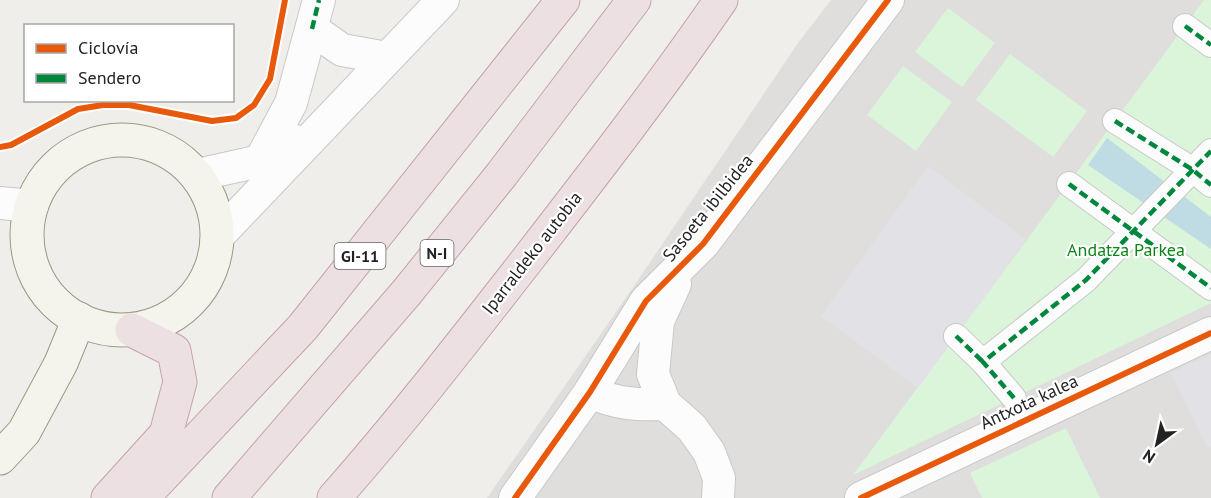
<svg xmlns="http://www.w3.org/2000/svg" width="1211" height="498" viewBox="0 0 1211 498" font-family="'PT Sans',sans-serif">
<rect width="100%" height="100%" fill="#f0eeeb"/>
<polygon fill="#dfdedc" points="831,0 1211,0 1211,498 487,498 634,286 798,43"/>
<g fill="#daf5da">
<polygon points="1204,0 1211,0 1211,303 853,475"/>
<polygon points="948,8 995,43 962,87 915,52"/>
<polygon points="1010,54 1087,111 1053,157 976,100"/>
<polygon points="903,66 952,102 916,151 867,115"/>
<polygon points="1066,428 1100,498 982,498 970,473"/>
</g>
<g fill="#e2e1e5">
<polygon points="928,166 1027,240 918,388 821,316"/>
<polygon points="1211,354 1211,447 1207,448 1171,373"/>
</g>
<polygon fill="#bfdbe3" points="1107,138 1211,217 1211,249 1088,165"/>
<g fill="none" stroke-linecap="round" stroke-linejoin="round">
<defs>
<g id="pedestrian">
<polyline points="1185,26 1211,45"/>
<polyline points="1115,121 1193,170 1211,185"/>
<polyline points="1069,184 1211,288"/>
<polyline points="956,336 983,362"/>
<polyline points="1014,398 983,362 1086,280 1211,151"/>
</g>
<g id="minor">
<polyline points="312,29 342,50 387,58"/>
<polyline points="260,161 291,103 319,0"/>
<polyline points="197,175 260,161 295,141"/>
<polyline points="0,203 32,206"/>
<polyline points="218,236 443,0"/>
<polyline points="675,284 658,321 653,374 665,404 692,428 709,452 719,478 718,498"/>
<path d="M590 392C616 404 637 405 665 404"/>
<polyline points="515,498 590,392 646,301 703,244 888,0"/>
<polyline points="861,498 1211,333"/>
</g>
<g id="secondary">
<circle cx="122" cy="235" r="95"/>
<polyline points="0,458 24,432 61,363 79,319"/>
</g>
<g id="motorway">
<polyline points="108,498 166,434 180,382 174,351 132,330"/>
<polyline points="142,498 303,327 563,0"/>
<polyline points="229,498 407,292 502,174 634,0"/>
<path d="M334 498C403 420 467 337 531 255 596 171 661 87 721 0"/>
</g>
</defs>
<use href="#pedestrian" stroke="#c9c8c7" stroke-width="26"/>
<use href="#minor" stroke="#c9c8c7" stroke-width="34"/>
<use href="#secondary" stroke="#999a82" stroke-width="35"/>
<use href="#motorway" stroke="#c5a2ac" stroke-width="35"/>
<use href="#pedestrian" stroke="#fdfcfc" stroke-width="24"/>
<use href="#minor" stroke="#fdfcfc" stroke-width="32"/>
<use href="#secondary" stroke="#f4f4ed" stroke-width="33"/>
<use href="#motorway" stroke="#ece0e2" stroke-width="33"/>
<g stroke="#00873e" stroke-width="4.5" stroke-dasharray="9 4.5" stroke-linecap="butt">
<polyline points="1185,26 1211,45"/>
<polyline points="312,29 319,0"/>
<polyline points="1115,121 1193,170 1211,185"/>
<polyline points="1069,184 1211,288"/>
<polyline points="956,336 983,362"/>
<polyline points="1014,398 983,362 1086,280 1211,151"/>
</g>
<defs>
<g id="cycleway">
<polyline points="0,147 11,145 78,109 103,105 129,105 212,121 236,118 254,105 270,79 285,0"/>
<polyline points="515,498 590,392 646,301 703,244 888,0"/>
<polyline points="861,498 1211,333"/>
</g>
</defs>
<use href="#cycleway" stroke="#fff" stroke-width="10"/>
<use href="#cycleway" stroke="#e8590c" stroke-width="6"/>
</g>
<g text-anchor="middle" stroke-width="4.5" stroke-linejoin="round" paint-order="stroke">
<g fill="#fff" stroke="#646464" stroke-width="1.5">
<rect x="420.5" y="240" width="33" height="26" rx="4.5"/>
<rect x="334.5" y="243" width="51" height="26" rx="4.5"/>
</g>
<g font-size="16" font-weight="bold" fill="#222">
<text x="437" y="259">N-I</text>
<text x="360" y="262">GI-11</text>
</g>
<g font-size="18" fill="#222" stroke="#fff">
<text transform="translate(708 208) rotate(-51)" y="6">Sasoeta ibilbidea</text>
<text transform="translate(532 253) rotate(-52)" y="6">Iparraldeko autobia</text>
<text transform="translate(1029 402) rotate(-25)" y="6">Antxota kalea</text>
</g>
<g font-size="18" fill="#0c8416" stroke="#fff">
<text x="1126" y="256">Andatza Parkea</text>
</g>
</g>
<rect x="24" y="24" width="210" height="78" fill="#ffffff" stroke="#a7a7a7" stroke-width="1.5"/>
<rect x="36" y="44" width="30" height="9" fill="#e8590c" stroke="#a7a7a7" stroke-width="1.5"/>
<text x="78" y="54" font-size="18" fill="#222222">Ciclovía</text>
<rect x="36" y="74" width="30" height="9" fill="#00873e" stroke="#a7a7a7" stroke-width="1.5"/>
<text x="78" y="84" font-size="18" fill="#222222">Sendero</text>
<g transform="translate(1157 444) rotate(213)" stroke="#ffffff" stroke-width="4.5" paint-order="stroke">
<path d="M0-4.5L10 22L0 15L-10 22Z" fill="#222222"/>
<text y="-9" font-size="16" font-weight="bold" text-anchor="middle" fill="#222222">N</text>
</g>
</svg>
